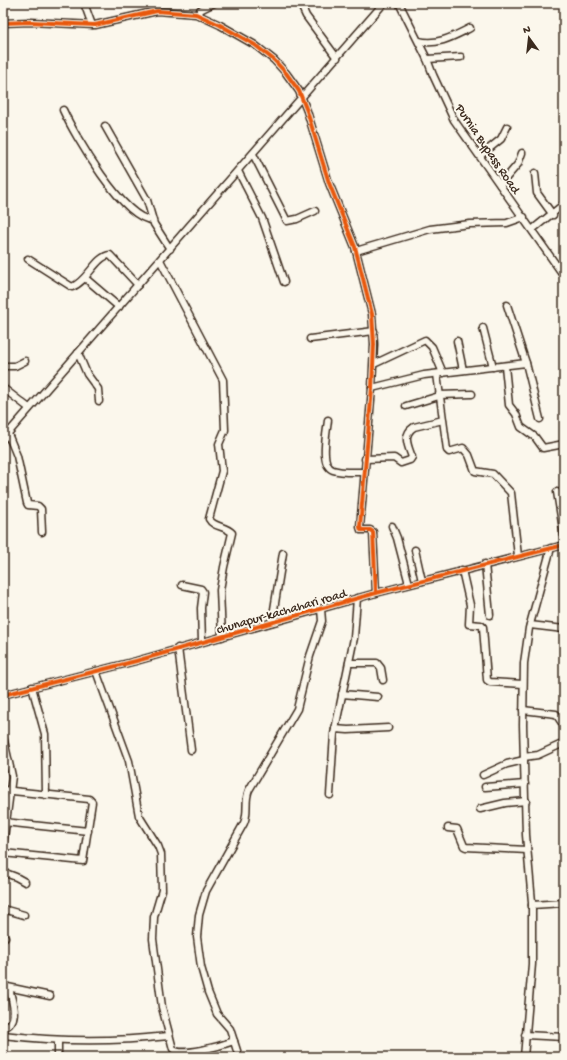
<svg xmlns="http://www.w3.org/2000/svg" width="567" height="1060" viewBox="0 0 567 1060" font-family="'Gochi Hand',sans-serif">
<rect width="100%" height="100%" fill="#fbf7ec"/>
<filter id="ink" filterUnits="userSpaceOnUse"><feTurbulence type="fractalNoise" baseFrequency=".025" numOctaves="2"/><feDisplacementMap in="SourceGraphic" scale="8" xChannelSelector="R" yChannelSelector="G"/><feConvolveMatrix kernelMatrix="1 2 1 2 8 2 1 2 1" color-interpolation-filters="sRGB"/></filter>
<g filter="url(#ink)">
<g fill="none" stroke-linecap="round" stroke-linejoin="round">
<defs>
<g id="minor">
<polyline points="84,3 92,25"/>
<polyline points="300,3 306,16 337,58"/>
<polyline points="399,3 427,59 433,75 454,120 564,276"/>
<polyline points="199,15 200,10 214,3"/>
<polyline points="3,23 30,22 95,25 157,11 196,14 220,25 255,45 274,60 286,73 299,91 307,111 329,183 355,247 372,314 374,344 372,388 360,527 361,530 370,530 373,532 376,593"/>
<path d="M419 41C437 46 454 36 470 28"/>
<polyline points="427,59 461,57"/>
<path d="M63 110C75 136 123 219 152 220"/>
<polyline points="105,126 147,200 154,224 170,249"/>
<polyline points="253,154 287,221 297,219 315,211"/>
<polyline points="480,156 501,139 507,127"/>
<polyline points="238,171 262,218 284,282"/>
<polyline points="535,173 537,193 553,215"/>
<polyline points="500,185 518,164 522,153"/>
<polyline points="533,229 564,204"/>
<polyline points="356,251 430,229 470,224 507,223 524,217"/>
<path d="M28 259 72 287C87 282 96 256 110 255L138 285"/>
<path d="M160 260 223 380 225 430 219 444 222 471 209 519C213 527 226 526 232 533L224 567 220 590 222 637"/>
<polyline points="85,278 119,307"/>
<polyline points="507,305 526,363 540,419"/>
<polyline points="483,328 493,367"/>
<polyline points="310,339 374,331"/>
<polyline points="457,341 463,370"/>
<polyline points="78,353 87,374 98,389 99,401"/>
<polyline points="374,364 425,340 432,347 443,373"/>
<polyline points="3,366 15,366 25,361"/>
<polyline points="505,366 509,405 516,414 521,427 535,437 543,448 564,444"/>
<polyline points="437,374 447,450 449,452 463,448 469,455 475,471 493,474 511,493 518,556"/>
<polyline points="3,388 29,408"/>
<polyline points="372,388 424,375 526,363"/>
<polyline points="439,395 472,394"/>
<polyline points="406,406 439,396"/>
<path d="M328 420C327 432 319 465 333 470 342 473 354 472 364 472"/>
<polyline points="8,434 17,456 27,503 28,505 38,506 41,509 42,532"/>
<polyline points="3,439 384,3"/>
<path d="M365 459 394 458 401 463 410 460 412 457C408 446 402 435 414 427L443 420"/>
<polyline points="557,492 564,536"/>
<polyline points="392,526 397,538 409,584"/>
<polyline points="415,550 422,581"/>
<polyline points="485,564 490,615"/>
<polyline points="462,570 470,605 469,624 481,625 483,627 487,680 490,682 523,684"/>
<polyline points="182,585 201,589 203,592 201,608 202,642"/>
<polyline points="272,622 283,553"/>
<polyline points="530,625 564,629"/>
<polyline points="178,648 191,750"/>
<polyline points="349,663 377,663 381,668 383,680"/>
<path d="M96 671 129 761 139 816 158 846 161 854 162 890 154 917 153 939 162 1007 173 1049C180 1058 223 1045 234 1041"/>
<polyline points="32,687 45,734 46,795"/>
<polyline points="342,694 378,697"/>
<polyline points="3,695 136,661 376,593 564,545"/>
<polyline points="523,710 556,714 564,726"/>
<polyline points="335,729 348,730 388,728"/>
<polyline points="3,736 12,776 3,846"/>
<polyline points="524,757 538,755 564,743"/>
<polyline points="483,775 507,764 524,760"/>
<polyline points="485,787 525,784"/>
<polyline points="3,790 89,799 92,802 83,861 3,853"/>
<polyline points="330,795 334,734 354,638 357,598"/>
<polyline points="480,809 505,803 526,801"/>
<polyline points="4,822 88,831"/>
<polyline points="448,828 457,829 464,846 466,847 527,850"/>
<polyline points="3,872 16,877 25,882"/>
<polyline points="532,905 564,903"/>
<polyline points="3,909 24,915"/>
<polyline points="3,936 5,937"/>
<polyline points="3,986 50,996"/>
<path d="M3 1028C21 1022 12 1001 9 988"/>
<path d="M3 1035C60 1042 112 1042 169 1036"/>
<polyline points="525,1035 564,1037"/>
<polyline points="58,1057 58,1041"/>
<path d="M239 1057 230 1029 217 1014 208 992 201 967 197 937 199 915 206 891 244 823C249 812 244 801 249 790L297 709 310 656 322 621 321 609"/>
<polyline points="524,1057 532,964 532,902 526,835 523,725 524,663 529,628 551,548"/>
</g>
</defs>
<use href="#minor" stroke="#3b2a1e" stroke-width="9"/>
<use href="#minor" stroke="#fbf7ec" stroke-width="6"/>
<defs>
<g id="cycleway">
<polyline points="3,23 30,22 95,25 157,11 196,14 220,25 255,45 274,60 286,73 299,91 307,111 329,183 355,247 372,314 374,344 372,388 360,527 361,530 370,530 373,532 376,593"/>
<polyline points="3,695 136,661 376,593 564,545"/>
</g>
</defs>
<use href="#cycleway" stroke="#fbf7ec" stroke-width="6"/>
<use href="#cycleway" stroke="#e8590c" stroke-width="4"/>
</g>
</g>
<g text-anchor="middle" stroke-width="4" stroke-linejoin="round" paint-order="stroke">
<g font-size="13" fill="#3b2a1e" stroke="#fbf7ec">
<text transform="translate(489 148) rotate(56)" y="5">Purnia Bypass Road</text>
<text transform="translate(281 610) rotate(-16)" y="5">chunapur-kachahari road</text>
</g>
</g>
<rect width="567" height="1060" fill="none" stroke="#fbf7ec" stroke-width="16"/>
<rect x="8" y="8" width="551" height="1044" fill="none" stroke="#3b2a1e" stroke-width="1.5" filter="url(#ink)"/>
<g transform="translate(529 38) rotate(345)" stroke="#fbf7ec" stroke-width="3" paint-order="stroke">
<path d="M0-3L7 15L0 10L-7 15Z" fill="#3b2a1e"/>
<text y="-6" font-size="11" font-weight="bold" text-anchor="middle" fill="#3b2a1e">N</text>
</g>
</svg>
